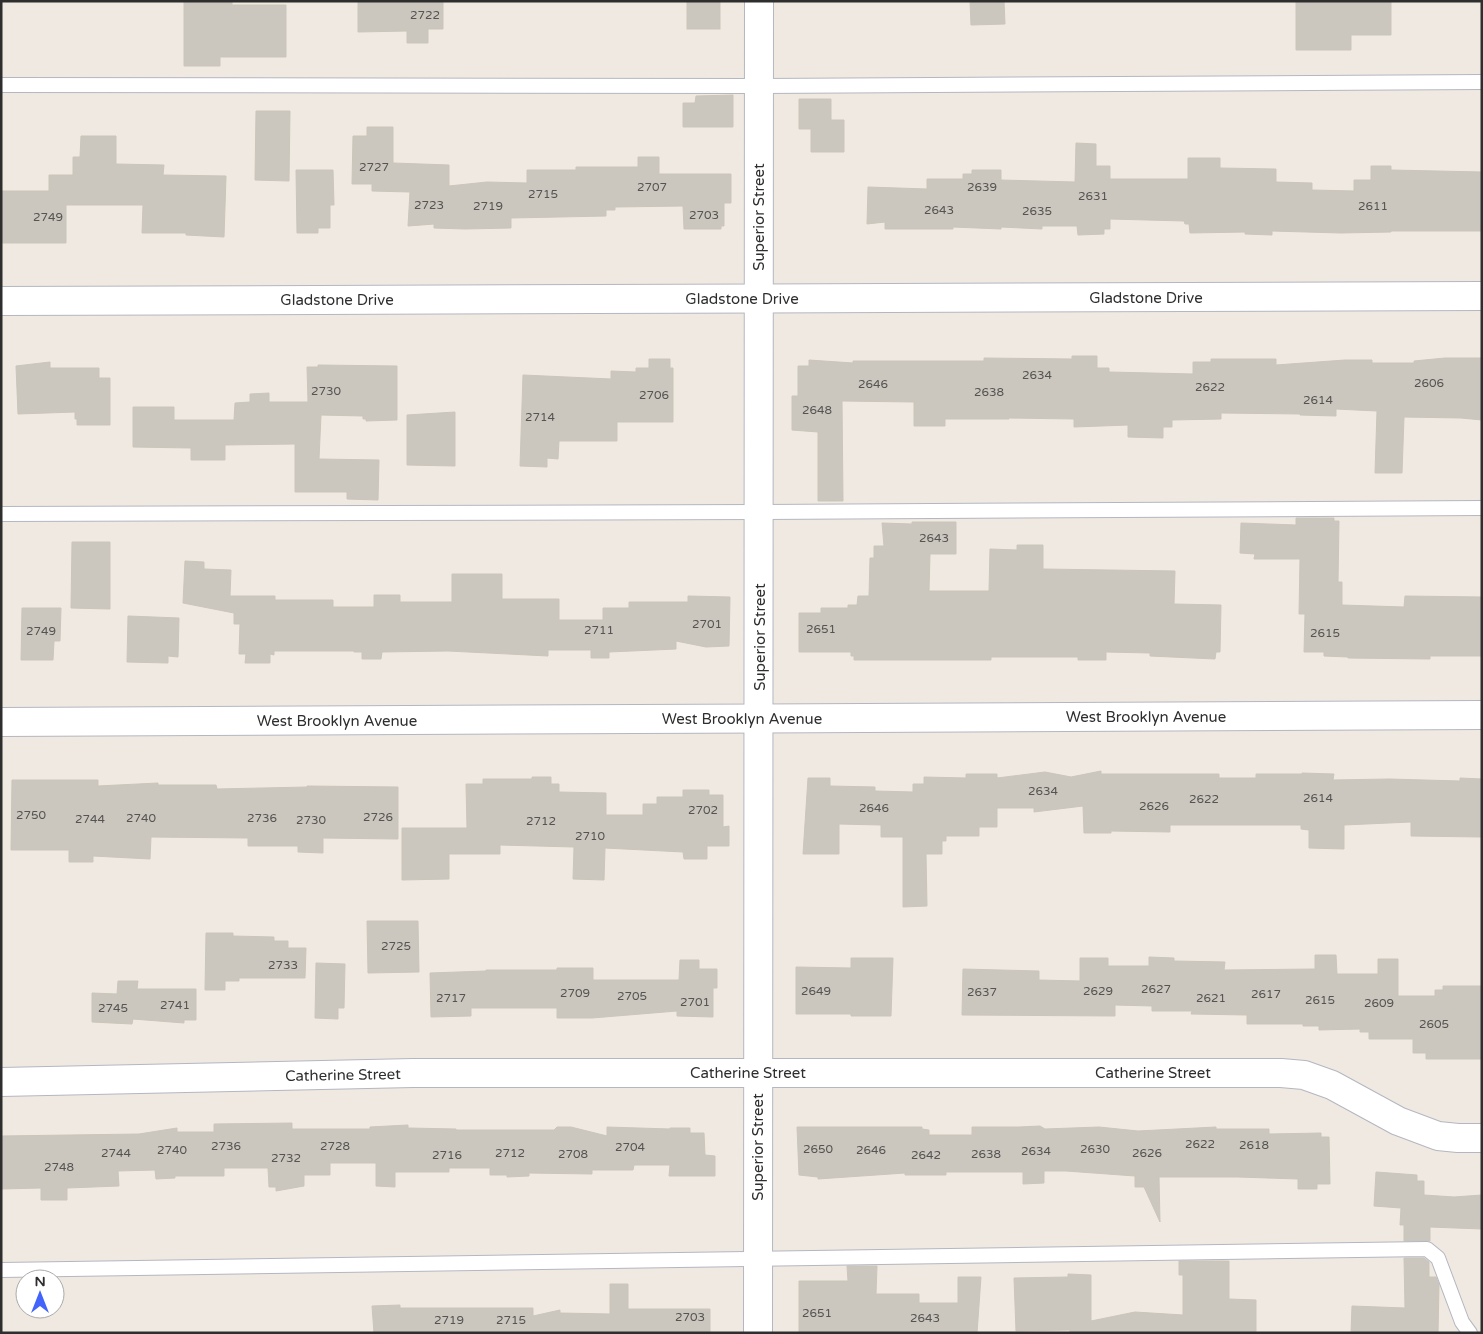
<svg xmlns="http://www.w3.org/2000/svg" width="1483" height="1334" viewBox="0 0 1483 1334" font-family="'Varela Round',sans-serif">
<rect width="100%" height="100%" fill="#efe9e1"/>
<g fill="#cbc7bf" stroke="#cbc5ba">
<polygon points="184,1 232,1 232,5 286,5 286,57 220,57 220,66 184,66"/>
<polygon points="358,1 443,1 443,29 428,29 428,43 407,43 407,31 358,32"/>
<rect x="687" y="1" width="33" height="28"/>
<polygon points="970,1 1004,1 1005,24 971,25"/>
<polygon points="1296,1 1391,1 1391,35 1351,35 1351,50 1296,50"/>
<polygon points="733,95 733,127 683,127 683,103 695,103 696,96"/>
<polygon points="799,99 831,99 831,120 844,120 844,152 811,152 811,129 799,129"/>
<polygon points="256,111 290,111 289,181 255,180"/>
<polygon points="367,127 393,127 393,163 449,165 449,186 487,182 527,183 527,170 576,170 576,167 638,167 638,157 659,157 659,174 731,174 731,203 724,203 724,226 721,226 721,229 684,229 683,206 615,207 615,210 606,210 606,216 511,218 511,228 465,229 434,228 434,224 408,226 410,192 372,191 372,184 352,184 353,136 367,136"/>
<polygon points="81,136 116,136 116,164 164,165 163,175 226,176 224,237 186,235 186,233 142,233 143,205 66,205 66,243 1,243 1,191 49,191 49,175 73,175 73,157 80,157"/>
<polygon points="1076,143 1096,144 1096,166 1110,166 1110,179 1188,179 1188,158 1220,158 1220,168 1276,169 1276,182 1312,183 1312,190 1354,191 1354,180 1371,180 1371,166 1391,166 1391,170 1482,172 1482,231 1391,231 1391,232 1341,233 1272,231 1272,235 1245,234 1245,232 1190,233 1189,224 1185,224 1184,221 1110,219 1110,229 1104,229 1104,234 1078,235 1077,226 1042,226 1042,229 1001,227 1001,229 953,227 953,229 885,229 885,222 867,224 868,187 927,189 927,179 963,179 963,174 972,174 972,170 1001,170 1001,180 1075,182"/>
<polygon points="296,170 333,170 334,205 330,205 330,228 318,228 318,233 297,233"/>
<polygon points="1072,356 1097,356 1097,368 1109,368 1109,372 1193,374 1193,362 1211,362 1211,359 1276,359 1276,365 1345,360 1372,360 1372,363 1414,363 1414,361 1445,358 1482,358 1482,420 1461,418 1404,417 1402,473 1375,473 1377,411 1336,409 1336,416 1300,415 1300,414 1221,413 1221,419 1172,420 1172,427 1163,427 1163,438 1128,437 1128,425 1074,427 1074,419 1009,418 1009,419 945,419 945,426 914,426 914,402 842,401 843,501 818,501 818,432 792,430 792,396 798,396 798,366 809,366 809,360 853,363 853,361 984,361 984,358 1072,359"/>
<polygon points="649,359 670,359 670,368 673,368 673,422 617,422 617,441 559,441 558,459 547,458 547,467 520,466 523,375 611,379 611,371 636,372 636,368 649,368"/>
<polygon points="50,362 50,368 99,368 99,378 110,378 110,425 77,425 77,419 75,419 75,412 18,414 16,366"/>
<polygon points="318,365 397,366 397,420 366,421 366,419 363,419 363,416 321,415 319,459 379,460 378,500 347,499 347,492 295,492 295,444 225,445 225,460 191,460 191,448 133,447 133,407 174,407 174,420 234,420 235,403 250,402 250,394 269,393 269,402 308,402 307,367 318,367"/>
<polygon points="455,412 455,466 407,465 407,415"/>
<polygon points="1296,518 1334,518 1334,521 1339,521 1338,582 1342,582 1342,605 1404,607 1405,596 1482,597 1482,656 1430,656 1430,659 1348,658 1348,657 1324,656 1324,652 1304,652 1305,614 1299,614 1300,559 1254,559 1255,554 1240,553 1241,523 1296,525"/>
<polygon points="912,522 956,522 956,554 930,554 929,591 989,591 990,549 1017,550 1017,545 1043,545 1043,569 1175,571 1174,604 1221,605 1220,652 1216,652 1215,659 1150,656 1150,653 1106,652 1106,660 1078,660 1078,657 991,657 991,660 854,660 854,656 851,656 851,652 799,652 799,613 821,613 821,608 848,608 848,605 857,605 858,596 869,596 870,558 874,558 874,546 884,546 882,523 912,524"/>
<polygon points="72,542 110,542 110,609 71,608"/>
<polygon points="185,561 204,562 204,569 231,570 230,596 275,596 275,600 333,600 333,607 374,607 374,595 400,595 400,602 452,602 452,574 502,574 502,599 559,599 559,620 603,620 603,608 629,608 629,602 688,602 688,596 730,597 729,646 706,647 676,641 676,649 609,652 609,658 591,658 591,650 548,650 548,656 448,651 382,652 381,659 362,659 362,652 354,652 354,651 274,651 274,655 270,654 270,663 245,663 246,654 239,654 240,624 234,624 234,613 183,603"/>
<polygon points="22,608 61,608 60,641 54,641 53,660 21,660"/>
<polygon points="128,616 179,618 178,657 168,656 168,663 127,662"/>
<polygon points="1101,771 1101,774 1219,774 1219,778 1256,778 1256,774 1302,774 1302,773 1334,774 1333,780 1389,779 1460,781 1460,778 1482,779 1482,837 1411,836 1411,822 1344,825 1344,849 1309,848 1309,830 1301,829 1301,825 1170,825 1170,832 1111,831 1111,833 1084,833 1083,806 1034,812 1034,808 997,808 997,827 979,827 979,836 946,836 946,841 942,841 942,854 926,854 927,906 903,907 903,837 881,837 881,825 839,824 839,854 803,854 808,778 830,778 830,786 875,787 875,791 913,792 913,784 924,784 924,777 966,778 966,774 997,774 997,778 1045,772 1071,777"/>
<polygon points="532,777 551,777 551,784 559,784 559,792 606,793 606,815 643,815 643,804 657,804 657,797 683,797 683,790 709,790 709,795 723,795 723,827 729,826 729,846 707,846 707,859 684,859 683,852 605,848 604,880 573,879 574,847 500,845 500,854 449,854 449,879 402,880 402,828 467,828 466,784 483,784 483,779 532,779"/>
<polygon points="12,780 98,780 98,786 158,783 158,785 216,785 217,789 307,787 307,786 398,787 398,839 323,838 323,853 298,852 298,846 248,846 248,838 151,837 150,859 93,856 93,862 69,862 69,850 11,850"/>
<polygon points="367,921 418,921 419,972 368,973"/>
<polygon points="206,933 233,933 233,936 274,937 274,941 288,941 288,948 306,948 305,978 239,978 239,981 225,981 225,990 205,990"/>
<polygon points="1315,955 1336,955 1337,974 1378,974 1378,959 1398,959 1398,996 1435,996 1435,990 1443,990 1443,986 1482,986 1482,1059 1426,1059 1426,1053 1413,1053 1413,1039 1369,1039 1369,1032 1360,1032 1360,1029 1319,1030 1319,1026 1303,1026 1303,1024 1247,1024 1247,1015 1191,1014 1192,1011 1152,1011 1152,1006 1115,1005 1115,1016 962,1015 963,969 1039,971 1039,980 1080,981 1080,958 1108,958 1108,966 1149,966 1149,957 1174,958 1174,961 1225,962 1224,970 1315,969"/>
<polygon points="851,958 893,958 891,1016 851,1016 851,1014 796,1014 796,967 851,968"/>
<polygon points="680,960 699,960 699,969 717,969 717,988 713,988 713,1017 677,1016 677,1011 592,1018 557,1018 557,1008 471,1008 471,1016 431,1017 430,973 486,971 486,970 557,970 557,968 593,968 593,980 679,980"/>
<polygon points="316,963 345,964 344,1008 338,1008 338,1019 315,1018"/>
<polygon points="118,981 138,981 137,989 196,989 196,1020 184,1020 184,1023 133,1019 132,1024 92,1022 92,993 117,994"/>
<polygon points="292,1123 292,1129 370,1129 370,1127 408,1125 408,1128 456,1129 456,1130 554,1130 557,1127 571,1127 607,1136 607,1127 670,1129 670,1128 690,1128 690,1133 704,1133 705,1155 715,1156 715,1176 669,1176 670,1165 634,1165 633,1170 592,1170 592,1174 529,1173 529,1176 507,1177 507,1175 490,1175 490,1168 449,1168 449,1172 395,1172 395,1187 376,1186 376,1163 330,1163 330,1175 304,1175 304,1186 276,1191 276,1187 269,1187 268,1168 224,1168 224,1176 175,1176 175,1178 156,1179 155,1170 118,1171 119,1186 67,1188 67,1200 41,1200 41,1188 1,1189 1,1136 139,1134 177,1128 177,1132 214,1132 214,1124"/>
<polygon points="1040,1126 1045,1129 1099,1127 1138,1131 1216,1127 1216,1129 1269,1129 1269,1134 1321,1133 1321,1137 1329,1137 1330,1184 1317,1184 1317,1189 1298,1189 1298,1179 1238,1177 1159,1177 1160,1222 1144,1187 1135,1187 1135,1176 1066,1171 1044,1171 1044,1183 1023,1184 1023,1172 946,1172 946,1175 905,1175 905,1173 818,1179 818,1177 799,1175 797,1127 922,1127 922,1129 929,1130 929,1135 972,1135 972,1127 1019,1127"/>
<polygon points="1376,1172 1417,1175 1417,1181 1424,1181 1424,1195 1454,1197 1482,1195 1482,1229 1430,1227 1430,1241 1404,1241 1404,1225 1400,1225 1401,1208 1374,1206"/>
<polygon points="1404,1258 1424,1258 1429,1262 1429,1277 1436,1277 1439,1285 1438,1333 1351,1333 1352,1306 1405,1308"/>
<polygon points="1179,1261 1229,1261 1229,1299 1256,1300 1256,1333 1070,1333 1070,1330 1016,1331 1014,1278 1068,1277 1068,1274 1091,1275 1091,1321 1135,1312 1183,1315 1183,1275 1179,1275"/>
<polygon points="847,1266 877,1266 876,1294 919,1294 919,1303 958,1303 958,1277 981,1277 977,1333 799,1333 799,1281 848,1281"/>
<polygon points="610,1284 628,1284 628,1309 710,1309 710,1333 374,1333 372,1306 400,1305 400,1308 533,1308 533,1316 560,1310 560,1313 610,1314"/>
</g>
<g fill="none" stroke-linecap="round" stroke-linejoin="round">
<defs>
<g id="service">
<polyline points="1,85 759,86 1482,82"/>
<polyline points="1,514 760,512 1482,508"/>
<polyline points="1,1270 1427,1249 1438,1258 1462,1322 1470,1333"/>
</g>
<g id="minor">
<polyline points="1,301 1482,296"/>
<polyline points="1,722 1482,715"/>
<polyline points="1,1082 413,1073 1281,1073 1304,1075 1332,1085 1398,1121 1438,1136 1458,1138 1482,1138"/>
<polyline points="758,1333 759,1"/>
</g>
</defs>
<use href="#service" stroke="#b4b7c1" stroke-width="16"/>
<use href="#minor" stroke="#b4b7c1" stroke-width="30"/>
<use href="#service" stroke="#fff" stroke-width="14"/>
<use href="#minor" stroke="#fff" stroke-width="28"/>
</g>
<g text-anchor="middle" stroke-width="5" stroke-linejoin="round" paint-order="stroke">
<g font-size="12" fill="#555452">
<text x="425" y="19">2722</text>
<text x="374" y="171">2727</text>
<text x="652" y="191">2707</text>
<text x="982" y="191">2639</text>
<text x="543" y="198">2715</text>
<text x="1093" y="200">2631</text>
<text x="429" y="209">2723</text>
<text x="488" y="210">2719</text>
<text x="1373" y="210">2611</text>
<text x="939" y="214">2643</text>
<text x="1037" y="215">2635</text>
<text x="704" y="219">2703</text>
<text x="48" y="221">2749</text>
<text x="1037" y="379">2634</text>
<text x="1429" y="387">2606</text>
<text x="873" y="388">2646</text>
<text x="1210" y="391">2622</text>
<text x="326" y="395">2730</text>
<text x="989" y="396">2638</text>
<text x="654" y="399">2706</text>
<text x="1318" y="404">2614</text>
<text x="817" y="414">2648</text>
<text x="540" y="421">2714</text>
<text x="934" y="542">2643</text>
<text x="707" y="628">2701</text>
<text x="821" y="633">2651</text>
<text x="599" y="634">2711</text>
<text x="41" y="635">2749</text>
<text x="1325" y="637">2615</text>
<text x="1043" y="795">2634</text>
<text x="1318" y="802">2614</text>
<text x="1204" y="803">2622</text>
<text x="1154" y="810">2626</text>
<text x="874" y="812">2646</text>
<text x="703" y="814">2702</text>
<text x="31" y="819">2750</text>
<text x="378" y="821">2726</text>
<text x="141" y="822">2740</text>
<text x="262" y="822">2736</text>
<text x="90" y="823">2744</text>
<text x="311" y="824">2730</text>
<text x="541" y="825">2712</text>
<text x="590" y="840">2710</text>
<text x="396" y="950">2725</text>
<text x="283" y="969">2733</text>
<text x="1156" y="993">2627</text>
<text x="816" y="995">2649</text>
<text x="1098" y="995">2629</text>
<text x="982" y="996">2637</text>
<text x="575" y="997">2709</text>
<text x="1266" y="998">2617</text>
<text x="632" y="1000">2705</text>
<text x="451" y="1002">2717</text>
<text x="1211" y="1002">2621</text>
<text x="1320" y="1004">2615</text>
<text x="695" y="1006">2701</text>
<text x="1379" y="1007">2609</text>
<text x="175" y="1009">2741</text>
<text x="113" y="1012">2745</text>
<text x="1434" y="1028">2605</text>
<text x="1200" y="1148">2622</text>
<text x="1254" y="1149">2618</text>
<text x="226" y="1150">2736</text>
<text x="335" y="1150">2728</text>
<text x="630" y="1151">2704</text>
<text x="818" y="1153">2650</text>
<text x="1095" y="1153">2630</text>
<text x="172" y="1154">2740</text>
<text x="871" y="1154">2646</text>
<text x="1036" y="1155">2634</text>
<text x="116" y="1157">2744</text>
<text x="510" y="1157">2712</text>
<text x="1147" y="1157">2626</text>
<text x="573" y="1158">2708</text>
<text x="986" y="1158">2638</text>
<text x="447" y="1159">2716</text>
<text x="926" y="1159">2642</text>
<text x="286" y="1162">2732</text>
<text x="59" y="1171">2748</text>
<text x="817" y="1317">2651</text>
<text x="690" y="1321">2703</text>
<text x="925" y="1322">2643</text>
<text x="449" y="1324">2719</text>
<text x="511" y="1324">2715</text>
</g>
<g font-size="15" fill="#2e2e2e" stroke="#fff">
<text transform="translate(759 217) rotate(-90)" y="5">Superior Street</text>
<text x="1146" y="303">Gladstone Drive</text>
<text x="742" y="304">Gladstone Drive</text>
<text x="337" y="305">Gladstone Drive</text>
<text transform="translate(760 637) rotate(-90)" y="5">Superior Street</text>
<text x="1146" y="722">West Brooklyn Avenue</text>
<text x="742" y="724">West Brooklyn Avenue</text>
<text x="337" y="726">West Brooklyn Avenue</text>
<text x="748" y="1078">Catherine Street</text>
<text x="1153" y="1078">Catherine Street</text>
<text transform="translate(343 1075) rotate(-1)" y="5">Catherine Street</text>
<text transform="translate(758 1147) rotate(-90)" y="5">Superior Street</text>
</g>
</g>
<rect width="1483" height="1334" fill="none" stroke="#2e2e2e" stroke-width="5"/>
<g transform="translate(40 1294)"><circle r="24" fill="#ffffff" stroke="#ababab"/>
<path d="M0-4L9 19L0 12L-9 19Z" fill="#4264fb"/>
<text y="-8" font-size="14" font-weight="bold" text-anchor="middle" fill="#2e2e2e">N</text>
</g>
</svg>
